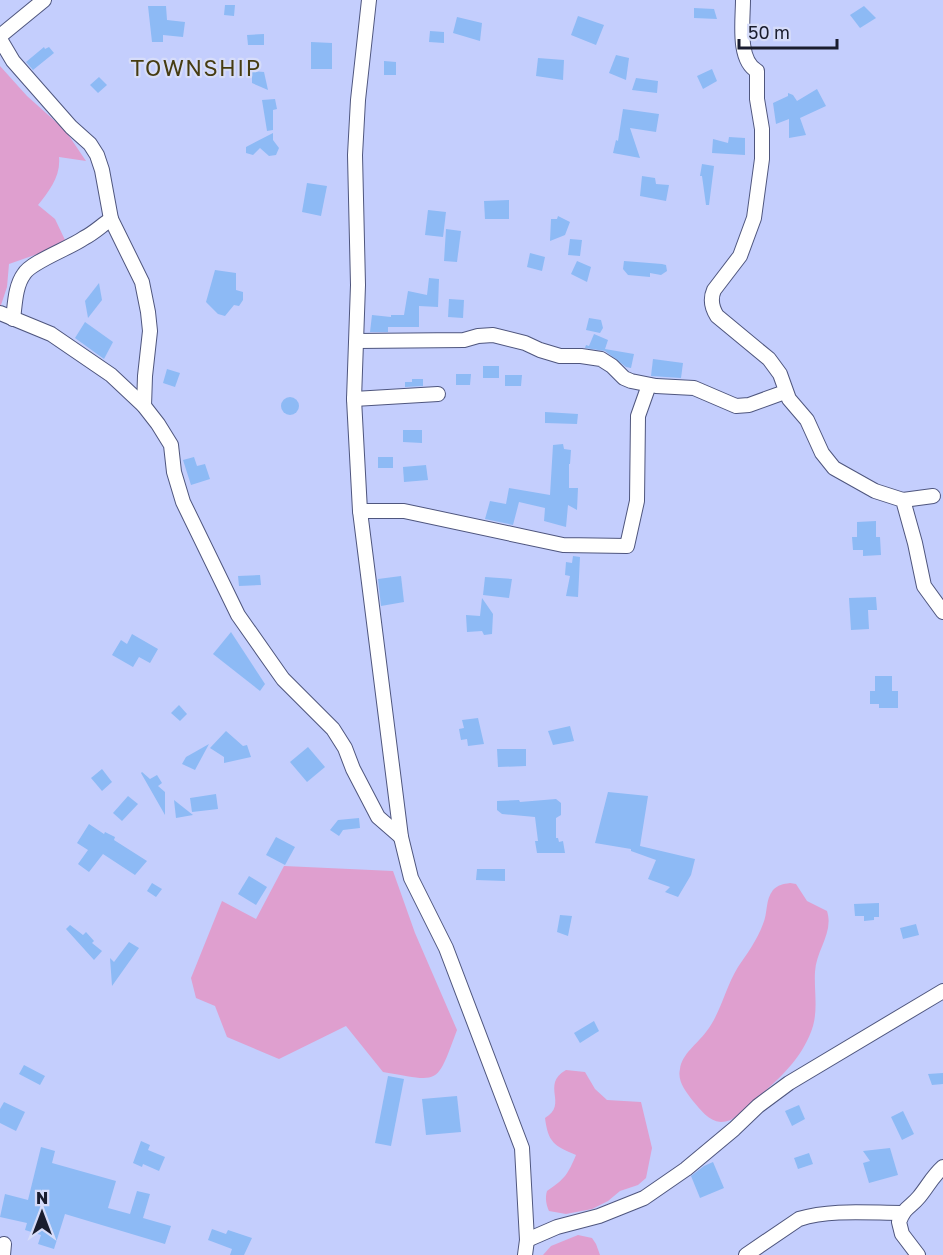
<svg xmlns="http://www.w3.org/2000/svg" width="943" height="1255" viewBox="0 0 943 1255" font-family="'Golos Text',sans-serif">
<rect width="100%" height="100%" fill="#c4cefd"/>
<g fill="#df9fcf">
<path d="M0 66 27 96 65 130 86 161 59 157C61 176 49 191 38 205L55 219 65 240 49 250 9 264 7 287 0 308Z"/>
<path d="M284 866 393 871 415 933 457 1030C436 1086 441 1082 383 1072L346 1026 279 1059 227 1037 215 1006 196 998 191 978 222 901 256 919Z"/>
<path d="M790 883 796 884 807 901 827 911C834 933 816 950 815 972 814 990 818 1008 813 1026 803 1059 776 1082 751 1103 743 1111 734 1122 721 1122 708 1121 701 1110 693 1101 686 1092 677 1081 680 1069 682 1054 697 1044 706 1032 721 1013 725 988 738 967 747 954 757 940 763 924 768 913 765 900 773 890 778 885 783 884 790 883Z"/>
<path d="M566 1070 585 1072 595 1089 607 1100 641 1102 652 1148 646 1178 638 1185 620 1191 608 1201 592 1209 566 1214 549 1211C546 1204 545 1198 547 1191 565 1179 568 1174 576 1155 554 1146 548 1142 545 1118 569 1104 540 1085 566 1070Z"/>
<polygon points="578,1235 592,1238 596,1244 600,1255 543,1255 551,1246"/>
</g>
<g fill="#8dbaf5">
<polygon points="225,5 235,5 234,16 224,15"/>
<polygon points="148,6 166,6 167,20 185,22 183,37 163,35 163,42 152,42"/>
<polygon points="864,6 876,18 860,28 850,15"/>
<polygon points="694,8 714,9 717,19 694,18"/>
<polygon points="578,16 604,25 596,45 571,35"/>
<polygon points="457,17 482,23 480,41 453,33"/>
<polygon points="430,31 444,32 444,43 429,42"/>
<polygon points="264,34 264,45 248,45 247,35"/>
<polygon points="311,42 332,43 332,69 311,69"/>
<polygon points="44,47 45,49 49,47 54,53 33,70 26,62"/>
<polygon points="616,55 629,58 626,80 609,73"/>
<polygon points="538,58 564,60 563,80 536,76"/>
<polygon points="384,61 396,62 396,75 384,75"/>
<polygon points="712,69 717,81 703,89 697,76"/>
<polygon points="252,71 264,72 268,90 252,83"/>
<polygon points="99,77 107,85 98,93 90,85"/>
<polygon points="636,78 658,81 657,93 632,90"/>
<polygon points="817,89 826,106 800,118 806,135 789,138 789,119 776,124 773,103 788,96 788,93 793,95 797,101"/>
<polygon points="275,99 277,109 273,110 273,130 267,131 262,100"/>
<polygon points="623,109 659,114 656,132 630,128 640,158 613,153 616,140 618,141"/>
<polygon points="273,133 273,140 279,148 276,155 269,156 260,148 253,155 246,153 246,147"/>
<polygon points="729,137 745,138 745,155 712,153 713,139 728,143"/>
<polygon points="702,164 714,166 709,205 706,205 702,176 700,176"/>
<polygon points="642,176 655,178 656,184 669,185 666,201 640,196"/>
<polygon points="307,183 327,186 321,216 302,212"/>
<polygon points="509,200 509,219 485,219 484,201"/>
<polygon points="428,210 446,212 443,237 425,235"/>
<polygon points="558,216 570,222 565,235 550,241 551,219 557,219"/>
<polygon points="446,229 461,231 457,262 444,261"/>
<polygon points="570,239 582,240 580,256 568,255"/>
<polygon points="530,253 545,257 542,271 527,267"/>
<polygon points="577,261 591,267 587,282 571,274"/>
<polygon points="624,261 662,264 666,265 667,271 661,275 650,273 650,277 628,275 623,269"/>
<polygon points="215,270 236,273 236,290 243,292 243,300 239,306 234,305 225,316 218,314 206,302"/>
<polygon points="429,278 439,279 438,307 419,306 419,327 388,327 388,332 370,332 372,315 391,317 391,315 404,315 408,291 427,295"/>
<polygon points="99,283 102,300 88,318 85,301"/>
<polygon points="449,299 464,300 463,318 448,317"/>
<polygon points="589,318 601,320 603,328 600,333 586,330"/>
<polygon points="85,322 113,342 104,359 75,338"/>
<polygon points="594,334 608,340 605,349 634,354 631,368 626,367 605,351 585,348 586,345 589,346"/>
<polygon points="653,359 683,363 681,378 651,376"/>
<rect x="483" y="366" width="16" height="12"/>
<polygon points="167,369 180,373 175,387 163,383"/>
<polygon points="456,374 471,374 470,385 456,385"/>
<polygon points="505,375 522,375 521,386 505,386"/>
<polygon points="412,379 423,379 423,386 405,387 405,382 412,382"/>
<circle cx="290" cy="406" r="9"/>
<polygon points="545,412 578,414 577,424 545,423"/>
<polygon points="403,430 422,430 422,443 403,442"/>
<polygon points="563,444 564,449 571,450 570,464 569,464 569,488 578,488 577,510 568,505 566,527 544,521 545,508 519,502 513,525 485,519 490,501 506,504 509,488 550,495 553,445"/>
<polygon points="194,457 197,466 205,464 210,479 191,485 183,460"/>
<rect x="378" y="457" width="15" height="11"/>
<polygon points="426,465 428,480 404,482 403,467"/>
<polygon points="876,521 876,537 880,537 881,555 863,556 863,550 853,550 852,537 857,537 857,522"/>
<polygon points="573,556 580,557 578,597 566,596 570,576 565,575 566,562 572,563"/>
<polygon points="260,575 261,585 239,586 238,576"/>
<polygon points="401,576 404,602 381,606 378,579"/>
<polygon points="485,577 512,579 509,598 483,595"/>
<polygon points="876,597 877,610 868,610 869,629 851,630 849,598"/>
<polygon points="482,598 493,614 492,634 484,635 482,631 467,632 466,615 480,616"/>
<polygon points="231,632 265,684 260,691 213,654"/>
<polygon points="132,634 158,649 150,663 139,657 133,667 112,655 121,640 127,644"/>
<polygon points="875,676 892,676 892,691 898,691 898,708 879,708 879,704 870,704 870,691 875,691"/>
<polygon points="179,705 187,714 180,721 171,713"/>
<polygon points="478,718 484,744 468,746 467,739 461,740 459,729 464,728 462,720"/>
<polygon points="570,726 574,741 553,745 548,731"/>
<polygon points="226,731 243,746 247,745 251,757 224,763 224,757 210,748"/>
<polygon points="209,744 195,770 182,764 186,757"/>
<polygon points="308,747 325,767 307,782 290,762"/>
<polygon points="497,749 526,749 526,766 498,767"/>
<polygon points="102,769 112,782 102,791 91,778"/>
<polygon points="142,772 150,779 157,775 162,783 158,786 165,792 165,815 141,773"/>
<polygon points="608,792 648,796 640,846 695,859 691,875 678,897 665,892 670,887 648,879 656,860 631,851 631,849 595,843"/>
<polygon points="216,794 218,809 192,812 190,798"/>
<polygon points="128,796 138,804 122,821 113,813"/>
<polygon points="556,799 561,803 561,815 556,818 556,838 558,838 559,842 563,841 565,853 537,853 535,841 538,841 535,817 502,814 497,810 497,801 519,800 520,802"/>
<polygon points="174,800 193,815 176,818"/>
<polygon points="359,818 360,828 343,830 339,836 330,830 338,820"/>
<polygon points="89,824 104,834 105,832 115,837 114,840 147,861 135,875 103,854 89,872 78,864 88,850 77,843"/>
<polygon points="276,837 295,847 285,865 266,855"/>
<polygon points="477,869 505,869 505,881 476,880"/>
<polygon points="249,876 267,887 256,905 238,894"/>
<polygon points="152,883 162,889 156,897 147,891"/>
<polygon points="879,903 879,917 874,917 874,920 864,921 864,916 855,916 854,904"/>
<polygon points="560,915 572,916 568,936 557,932"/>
<polygon points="916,924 919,935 903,939 900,928"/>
<polygon points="70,925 83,935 86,932 94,941 92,943 102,951 94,960 66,929"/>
<polygon points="129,942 139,948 112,986 110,958 114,962"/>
<polygon points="594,1021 599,1031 580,1043 574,1033"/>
<polygon points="24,1065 45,1076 40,1085 19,1074"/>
<polygon points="943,1073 943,1084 932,1085 928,1074"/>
<polygon points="388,1076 404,1079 391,1146 375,1143"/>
<polygon points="457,1096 461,1132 426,1135 422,1099"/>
<polygon points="4,1102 25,1112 16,1131 0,1123 0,1109"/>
<polygon points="799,1105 805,1119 792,1126 785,1111"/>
<polygon points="903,1111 914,1134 902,1140 891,1117"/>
<polygon points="141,1141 150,1145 148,1150 165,1157 159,1171 143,1164 142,1167 133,1163"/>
<polygon points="41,1147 55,1151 52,1163 116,1181 108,1208 130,1214 137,1191 150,1194 143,1218 171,1226 165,1244 65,1214 54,1249 38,1244 41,1235 25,1230 27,1223 0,1217 5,1194 28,1200"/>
<polygon points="890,1148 898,1175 869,1183 863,1163 870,1161 863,1151"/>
<polygon points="809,1153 813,1164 798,1169 794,1158"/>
<polygon points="713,1162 724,1188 700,1198 691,1176 704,1166"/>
<polygon points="212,1229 226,1234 228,1230 252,1238 244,1255 230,1255 232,1249 208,1240"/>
</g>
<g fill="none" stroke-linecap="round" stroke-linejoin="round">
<defs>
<g id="minor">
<polyline points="369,0 358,100 355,155 358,285 354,399 360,511 401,837 411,878 446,948 522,1148 527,1240 525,1255"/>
<path d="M743 0C743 20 737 60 757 71V99L762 129V159L754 218 740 256 714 290C710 299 712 308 717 316L769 359 780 374 789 399 807 420 822 453 834 468 875 491 903 500 915 543 924 586 943 612"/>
<polyline points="0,36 44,0"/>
<polyline points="0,39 13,61 71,127 90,144 97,155 102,170 111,219 142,282 148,312 150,331 145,376 144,406"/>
<polyline points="0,313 51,334 111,375 144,406 158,424 171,445 174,472 183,502 238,615 283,679 333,729 345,748 353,769 378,817 401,837"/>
<path d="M13 319C15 305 15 286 24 274 31 262 70 248 84 238 94 233 102 225 111 219"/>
<polyline points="357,341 464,340 478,336 493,335 525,343 540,350 560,356 581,356 601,359 612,366 624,378 631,381 656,386 694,388 736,406 749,405 785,392"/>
<polyline points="354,399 438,394"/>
<polyline points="903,500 933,496"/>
<polyline points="360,511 404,511 563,545 627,546 637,501 638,416 649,385"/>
<polyline points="527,1240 557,1227 599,1216 644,1198 686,1169 734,1129 758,1106 789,1083 943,991"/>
<polyline points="3,1255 4,1244"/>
<path d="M746 1255 799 1219C831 1209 869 1213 902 1213"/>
<path d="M918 1255 902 1234 899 1222C905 1206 910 1208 919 1197 928 1186 932 1177 943 1167"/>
</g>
</defs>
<use href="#minor" stroke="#4f567e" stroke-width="16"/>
<use href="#minor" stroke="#fff" stroke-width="14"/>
</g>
<g text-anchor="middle" stroke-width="4.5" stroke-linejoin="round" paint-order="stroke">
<g font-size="22" letter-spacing="1.5" fill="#463c12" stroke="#d6dcf9">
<text x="196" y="76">TOWNSHIP</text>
</g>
</g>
<g transform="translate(42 1213)" stroke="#d6dcf9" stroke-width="4.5" paint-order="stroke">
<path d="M0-4.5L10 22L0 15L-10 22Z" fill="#1a1d2e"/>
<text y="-9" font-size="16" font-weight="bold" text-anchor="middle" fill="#1a1d2e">N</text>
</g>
<path d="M739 39v9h98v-9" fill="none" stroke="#1a1d2e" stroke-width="3"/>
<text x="748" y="39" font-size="18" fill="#1a1d2e" stroke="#d6dcf9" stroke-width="4.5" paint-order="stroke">50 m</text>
</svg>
